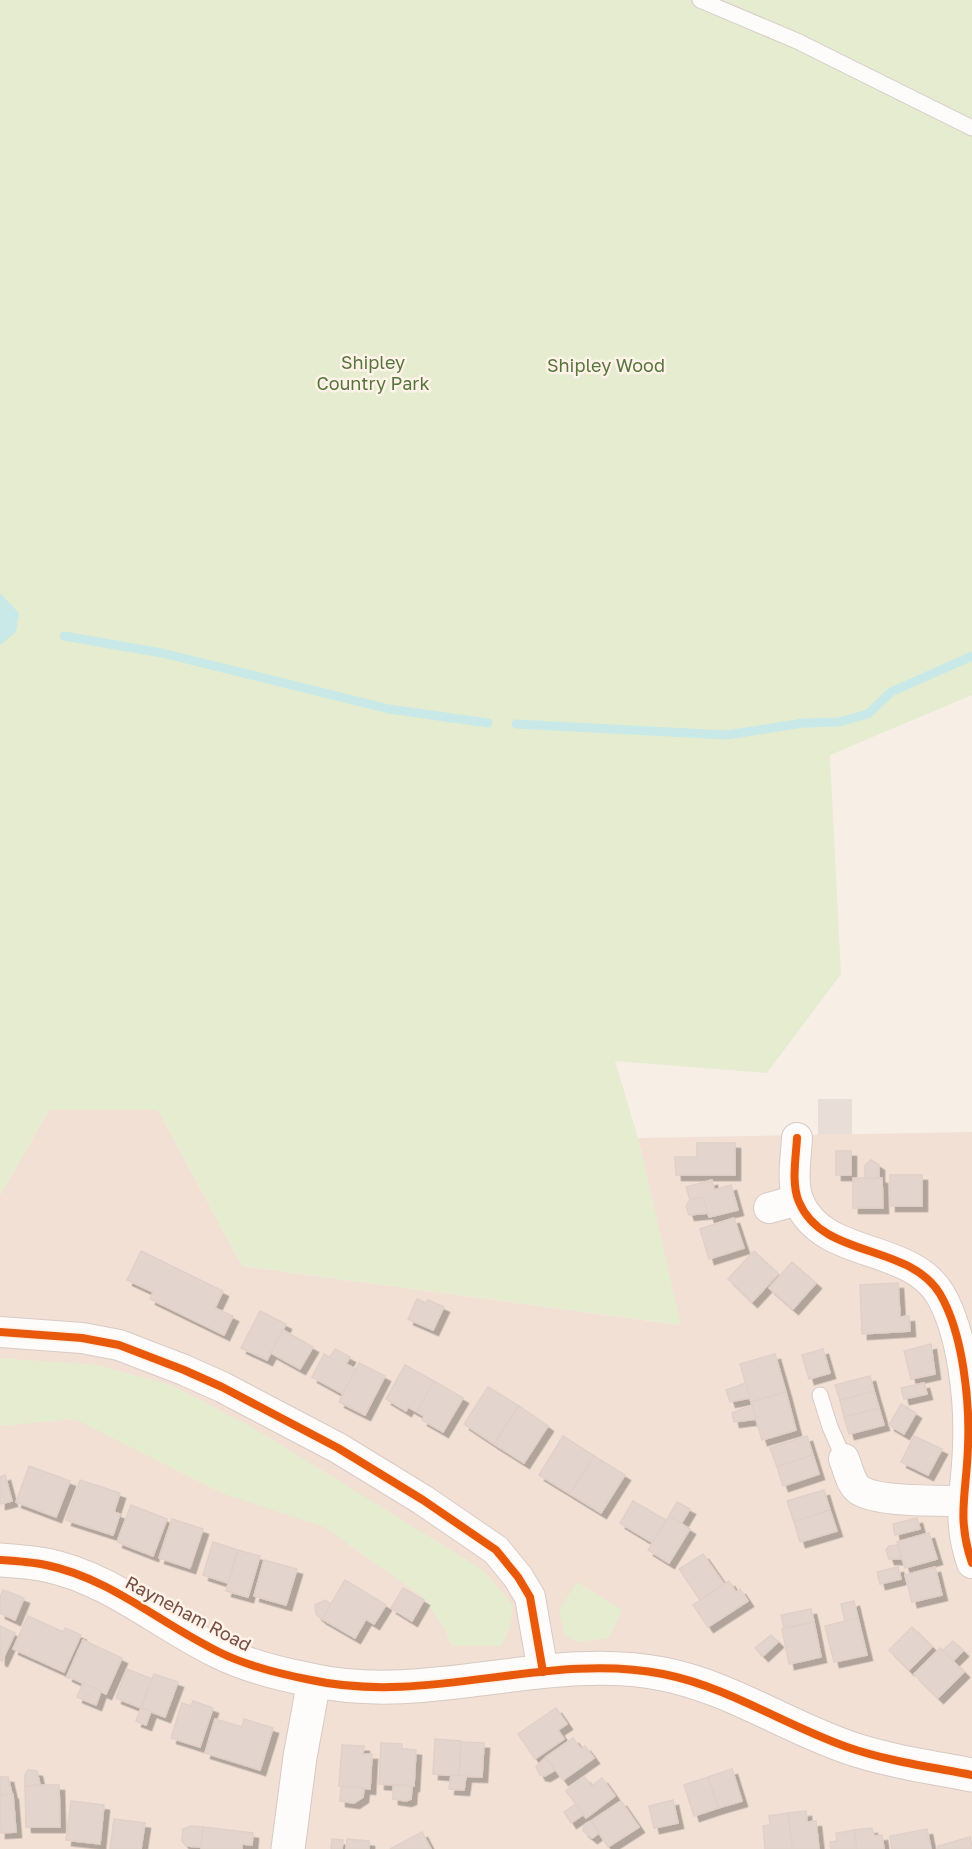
<svg xmlns="http://www.w3.org/2000/svg" width="972" height="1849" font-family="'Golos Text',sans-serif">
<style>
.residential{fill:#f2e0d4}
.industrial{fill:#e9ded7}
.green{fill:#e6ecd0}
.water{fill:#c8e9e7}
.lines{fill:none;stroke-linecap:round;stroke-linejoin:round}
.stream{stroke:#c8e9e7;stroke-width:9}
.building{fill:#e3d5ce;stroke:#e0d0c8;stroke-width:1.5;filter:url(#shadow)}
.lane-casing{stroke:#d8cac5;stroke-width:17}
.street-casing{stroke:#d8cac5;stroke-width:32}
.secondary-casing{stroke:#d7c9c3;stroke-width:35}
.lane{stroke:#fefcfb;stroke-width:15}
.street{stroke:#fefcfb;stroke-width:30}
.secondary{stroke:#fefcfb;stroke-width:33}
.cycleway-casing{stroke:#fff2e8;stroke-width:11}
.cycleway{stroke:#e8590c;stroke-width:8}
.labels{text-anchor:middle;stroke-width:5;stroke-linejoin:round;paint-order:stroke}
.park-label{font-size:18px;fill:#56763c;stroke:#fff2e8}
.street-label{font-size:18px;fill:#754f46;stroke:#fff2e8}
</style>
<defs>
<filter id="shadow"><feDropShadow dx="5.5" dy="5.5" stdDeviation="0" flood-color="#0004"/></filter>
</defs>
<rect width="100%" height="100%" fill="#f7eee6"/>
<polygon class="residential" points="49,1110 158,1110 242,1266 680,1325 638,1138 972,1132 972,1849 0,1849 0,1195"/>
<polygon class="industrial" points="818,1099 852,1099 852,1134 818,1135"/>
<g class="green">
<polygon points="0,0 972,0 972,695 830,755 841,974 767,1073 615,1061 638,1138 681,1325 242,1266 158,1110 49,1110 0,1195"/>
<path d="M0 1358 97 1365 171 1385 252 1427 483 1570 513 1605C512 1620 509 1634 501 1646H452L443 1626 423 1597 324 1527 221 1493 75 1419 0 1426Z"/>
<polygon points="577,1582 622,1610 609,1638 578,1642 565,1636 559,1610"/>
</g>
<polygon class="water" points="0,593 19,613 16,632 0,645"/>
<g class="lines">
<g class="stream">
<polyline points="64,636 162,653 389,709 488,723"/>
<polyline points="516,724 727,735 803,723 839,722 868,714 891,692 972,656"/>
</g>
</g>
<g class="building">
<polygon points="697,1143 735,1143 735,1175 676,1175 675,1157 697,1157"/>
<rect x="836" y="1151" width="15" height="24"/>
<polygon points="871,1160 879,1165 879,1178 865,1178 865,1165"/>
<rect x="890" y="1175" width="32" height="31"/>
<polygon points="853,1178 882,1178 883,1208 853,1208"/>
<polygon points="712,1180 714,1190 731,1185 738,1210 709,1217 703,1197 690,1200 686,1187"/>
<polygon points="703,1197 708,1213 689,1215 686,1206 690,1200"/>
<polygon points="734,1218 744,1248 709,1259 700,1229"/>
<polygon points="141,1251 223,1291 215,1308 233,1316 224,1335 150,1299 153,1292 127,1280"/>
<polygon points="754,1251 778,1274 752,1302 728,1279"/>
<polygon points="792,1262 816,1283 793,1309 769,1288"/>
<polygon points="898,1283 900,1317 909,1316 910,1331 862,1334 860,1285"/>
<polygon points="417,1299 426,1303 428,1300 444,1307 433,1330 408,1319"/>
<polygon points="260,1311 286,1324 267,1360 241,1348"/>
<polygon points="283,1330 313,1347 300,1369 271,1353"/>
<polygon points="931,1344 935,1374 911,1379 904,1351"/>
<polygon points="335,1349 350,1357 346,1364 356,1369 343,1394 312,1377 324,1354 330,1357"/>
<polygon points="823,1349 830,1373 809,1379 802,1355"/>
<polygon points="775,1354 786,1392 751,1402 740,1364"/>
<polygon points="359,1363 385,1376 365,1415 339,1402"/>
<polygon points="405,1365 434,1381 417,1412 408,1407 406,1411 386,1399"/>
<polygon points="870,1376 874,1391 840,1400 835,1385"/>
<polygon points="434,1381 463,1398 443,1432 422,1420 424,1416 417,1412"/>
<polygon points="746,1383 750,1398 730,1402 726,1390"/>
<polygon points="924,1383 927,1394 904,1399 901,1388"/>
<polygon points="488,1387 519,1406 494,1444 464,1424"/>
<polygon points="874,1391 879,1408 844,1417 840,1400"/>
<polygon points="786,1392 796,1430 762,1440 751,1402"/>
<polygon points="901,1404 916,1413 904,1434 889,1425"/>
<polygon points="752,1405 756,1419 734,1422 732,1413"/>
<polygon points="519,1406 548,1426 524,1463 494,1444"/>
<polygon points="879,1408 884,1425 849,1434 844,1417"/>
<polygon points="563,1436 594,1456 570,1494 539,1475"/>
<polygon points="807,1436 813,1455 777,1467 770,1448"/>
<polygon points="914,1436 942,1449 928,1475 901,1462"/>
<polygon points="813,1455 819,1474 783,1486 777,1467"/>
<polygon points="594,1456 625,1475 601,1513 570,1494"/>
<polygon points="29,1466 70,1481 56,1517 16,1502"/>
<polygon points="5,1475 12,1501 0,1504 0,1477"/>
<polygon points="80,1480 120,1493 114,1512 120,1514 113,1535 66,1520"/>
<polygon points="824,1490 830,1510 794,1522 787,1501"/>
<polygon points="633,1501 666,1520 653,1543 620,1523"/>
<polygon points="677,1502 690,1509 681,1524 669,1516"/>
<polygon points="131,1505 167,1519 153,1556 117,1542"/>
<polygon points="830,1510 837,1531 800,1542 794,1522"/>
<polygon points="669,1516 690,1529 669,1563 648,1550"/>
<polygon points="917,1518 920,1529 895,1535 893,1524"/>
<polygon points="172,1519 203,1529 190,1568 159,1558"/>
<polygon points="929,1533 937,1559 905,1568 897,1542"/>
<polygon points="213,1542 238,1550 228,1583 203,1575"/>
<polygon points="898,1545 902,1559 889,1559 886,1550 889,1546"/>
<polygon points="238,1550 260,1556 248,1597 226,1591"/>
<polygon points="703,1554 724,1584 700,1600 679,1569"/>
<polygon points="264,1560 297,1569 286,1605 254,1596"/>
<polygon points="898,1567 901,1579 880,1584 877,1572"/>
<polygon points="935,1567 942,1595 912,1602 905,1575"/>
<polygon points="345,1580 386,1605 374,1624 366,1619 355,1638 322,1619"/>
<polygon points="729,1581 736,1592 740,1589 748,1601 708,1627 693,1605"/>
<polygon points="403,1588 424,1600 412,1621 391,1608"/>
<polygon points="3,1590 24,1598 15,1620 0,1613 0,1598"/>
<polygon points="325,1600 331,1604 322,1619 316,1614 315,1605"/>
<polygon points="854,1601 858,1618 845,1621 841,1604"/>
<polygon points="811,1609 814,1622 784,1628 781,1615"/>
<polygon points="28,1616 63,1632 65,1628 81,1635 64,1672 13,1649"/>
<polygon points="858,1618 867,1655 834,1662 825,1626"/>
<polygon points="814,1622 821,1657 789,1664 782,1629"/>
<polygon points="0,1626 15,1633 2,1661 0,1660"/>
<polygon points="912,1627 932,1647 909,1670 889,1650"/>
<polygon points="771,1635 778,1642 763,1656 755,1648"/>
<polygon points="83,1640 122,1658 106,1694 67,1676"/>
<polygon points="953,1641 963,1651 953,1661 943,1650"/>
<polygon points="940,1648 964,1672 938,1698 914,1674"/>
<polygon points="127,1669 152,1679 141,1708 116,1698"/>
<polygon points="154,1674 178,1682 165,1717 141,1708"/>
<polygon points="83,1683 101,1691 96,1705 77,1697"/>
<polygon points="193,1701 213,1708 200,1747 171,1738 182,1703 191,1706"/>
<polygon points="141,1708 151,1711 146,1725 136,1721"/>
<polygon points="556,1708 567,1724 558,1730 564,1739 535,1759 518,1734"/>
<polygon points="215,1719 242,1727 244,1719 273,1728 260,1770 205,1753"/>
<polygon points="573,1738 581,1749 585,1746 594,1758 563,1780 546,1757"/>
<polygon points="435,1739 461,1741 459,1776 433,1774"/>
<polygon points="461,1742 484,1743 482,1777 459,1776"/>
<polygon points="381,1743 402,1744 402,1749 416,1750 414,1786 379,1784"/>
<polygon points="342,1745 364,1746 363,1754 372,1754 370,1789 339,1786"/>
<polygon points="546,1757 555,1770 545,1776 540,1775 536,1767"/>
<polygon points="732,1769 742,1801 718,1808 708,1777"/>
<polygon points="28,1770 37,1771 40,1785 25,1786 25,1775"/>
<polygon points="451,1775 466,1776 464,1790 449,1789"/>
<polygon points="0,1777 8,1777 12,1794 0,1795"/>
<polygon points="584,1777 592,1786 602,1778 615,1796 586,1818 566,1791"/>
<polygon points="708,1777 718,1808 694,1816 684,1785"/>
<polygon points="40,1785 59,1785 60,1827 26,1827 25,1786"/>
<polygon points="393,1785 412,1786 411,1799 406,1801 393,1799"/>
<polygon points="341,1786 364,1788 363,1797 354,1803 340,1801"/>
<polygon points="13,1794 16,1832 0,1833 0,1795"/>
<polygon points="673,1800 678,1823 654,1828 649,1806"/>
<polygon points="71,1801 104,1805 100,1844 66,1840"/>
<polygon points="621,1801 639,1827 608,1847 591,1821"/>
<polygon points="576,1804 584,1814 571,1823 564,1812"/>
<polygon points="806,1811 807,1822 816,1821 819,1849 792,1849 788,1813"/>
<polygon points="788,1813 792,1849 765,1849 763,1826 770,1825 769,1816"/>
<polygon points="114,1819 145,1823 141,1849 110,1849"/>
<polygon points="591,1821 599,1833 592,1838 583,1831 584,1826"/>
<polygon points="191,1826 203,1827 201,1847 186,1846 182,1841 183,1829"/>
<polygon points="203,1827 253,1833 252,1845 242,1844 242,1849 201,1849"/>
<polygon points="872,1828 874,1836 882,1835 884,1849 857,1849 854,1830"/>
<polygon points="927,1829 931,1849 892,1849 890,1836"/>
<polygon points="854,1830 857,1849 831,1849 830,1842 837,1841 836,1833"/>
<polygon points="422,1832 431,1849 390,1849"/>
<polygon points="970,1837 972,1849 938,1849 938,1846"/>
<polygon points="332,1839 343,1840 342,1849 331,1849"/>
<polygon points="347,1839 369,1841 369,1849 346,1849"/>
</g>
<g class="lines">
<g class="lane-casing">
<g id="lane">
<polyline points="700,0 797,41 972,128"/>
<polyline points="820,1395 830,1427 844,1459"/>
</g>
</g>
<g class="street-casing">
<g id="street">
<path d="M797 1138C796 1157 791 1184 799 1202 823 1259 909 1243 940 1294 963 1333 970 1402 968 1446 967 1491 956 1517 972 1563"/>
<polyline points="769,1208 798,1200"/>
<polyline points="0,1332 82,1338 119,1345 184,1370 222,1387 338,1448 423,1500 496,1550 518,1577 530,1597 543,1672"/>
<path d="M844 1459C848 1468 850 1482 858 1489 874 1502 940 1501 961 1501"/>
</g>
</g>
<g class="secondary-casing">
<g id="secondary">
<path d="M0 1560C15 1561 31 1562 46 1565 110 1578 161 1624 219 1652 247 1666 280 1674 311 1680 429 1706 548 1651 663 1674 729 1687 784 1725 847 1747 887 1761 931 1767 972 1775"/>
<polyline points="288,1849 300,1757 314,1681"/>
</g>
</g>
<use href="#lane" class="lane"/>
<use href="#street" class="street"/>
<use href="#secondary" class="secondary"/>
<g class="cycleway-casing">
<g id="cycleway">
<path d="M797 1138C796 1157 791 1184 799 1202 823 1259 909 1243 940 1294 963 1333 970 1402 968 1446 967 1491 956 1517 972 1563"/>
<polyline points="0,1332 82,1338 119,1345 184,1370 222,1387 338,1448 423,1500 496,1550 518,1577 530,1597 543,1672"/>
<path d="M0 1560C15 1561 31 1562 46 1565 110 1578 161 1624 219 1652 247 1666 280 1674 311 1680 429 1706 548 1651 663 1674 729 1687 784 1725 847 1747 887 1761 931 1767 972 1775"/>
</g>
</g>
<use href="#cycleway" class="cycleway"/>
</g>
<g class="labels">
<g class="park-label">
<text x="373" y="369">Shipley<tspan x="373" dy="21">Country Park</tspan></text>
<text x="606" y="372">Shipley Wood</text>
</g>
<g class="street-label">
<text transform="translate(188 1614) rotate(28)" y="6">Rayneham Road</text>
</g>
</g>
</svg>
